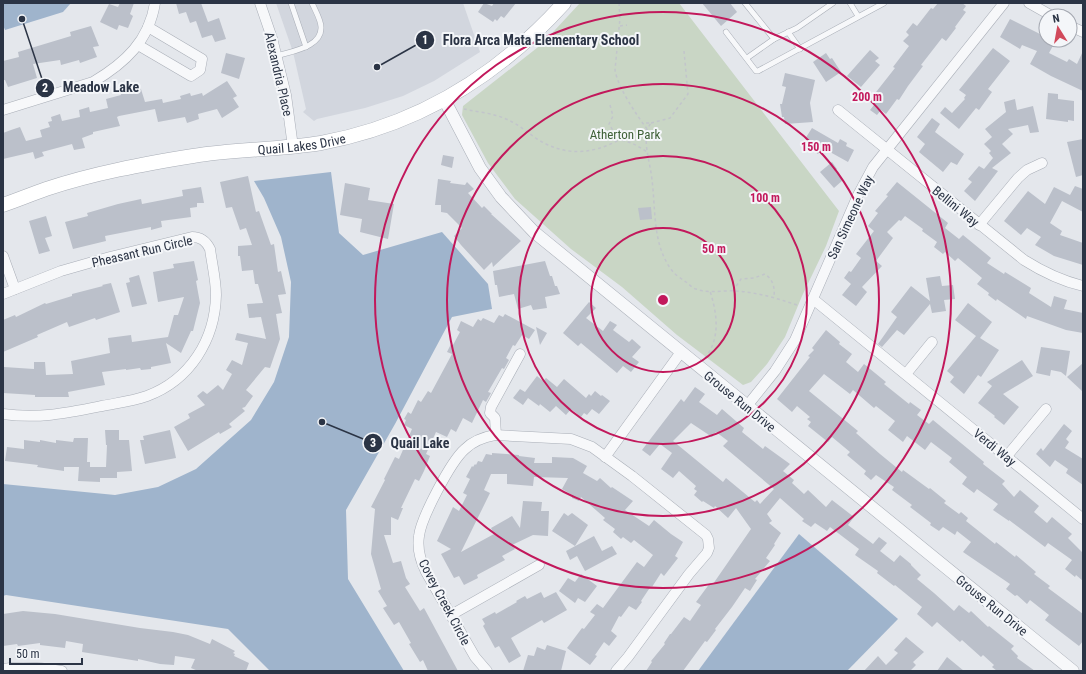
<svg xmlns="http://www.w3.org/2000/svg" width="1086" height="674" font-family="'Roboto Condensed',sans-serif">
<style>
.built{fill:#d2d6de}
.green{fill:#c9d6c5}
.water{fill:#9fb4cc}
.building{fill:#bbc0ca;fill-rule:evenodd}
.lines{fill:none;stroke-linecap:round;stroke-linejoin:round}
.service-casing{stroke:#a9aeb7;stroke-width:6}
.minor-casing{stroke:#a9aeb7;stroke-width:11}
.tertiary-casing{stroke:#a9aeb7;stroke-width:13}
.secondary-casing{stroke:#a9aeb7;stroke-width:15}
.path{stroke:#c2c5cb;stroke-width:1.5;stroke-dasharray:3 3;stroke-linecap:butt}
.service{stroke:#f7f8fa;stroke-width:5}
.minor{stroke:#f7f8fa;stroke-width:10}
.tertiary{stroke:#f7f8fa;stroke-width:12}
.secondary{stroke:#fff;stroke-width:14}
.ring{fill:none;stroke:#c2185b;stroke-width:2}
.labels{text-anchor:middle;stroke-width:4;stroke-linejoin:round;paint-order:stroke}
.street-label{font-size:13px;fill:#2b3445;stroke:#f4f6f9}
.park-label{font-size:13px;fill:#3f6138;stroke:#f4f6f9}
.centre{fill:#c2185b;stroke:#f4f6f9;stroke-width:2}
.ring-label{font-size:12px;text-anchor:middle;font-weight:bold;fill:#c2185b;stroke:#f4f6f9;stroke-width:4;stroke-linejoin:round;paint-order:stroke}
.leader{fill:none;stroke:#2b3445;stroke-width:1.5}
.callout-dot{fill:#2b3445;stroke:#f4f6f9;stroke-width:1.5}
.mark-label{font-size:12px;text-anchor:middle;font-weight:bold;fill:#fff}
.callout-label{font-size:14px;text-anchor:middle;font-weight:bold;fill:#2b3445;stroke:#f4f6f9;stroke-width:4;stroke-linejoin:round;paint-order:stroke}
</style>
<rect width="100%" height="100%" fill="#e4e7ec"/>
<polygon class="built" points="276,3 463,3 480,52 434,81 403,96 365,108 317,119 314,121 303,112 306,109 293,52"/>
<polygon class="green" points="580,3 679,3 839,211 826,246 802,296 785,337 767,364 751,382 743,385 677,335 622,287 571,249 515,199 488,163 462,115 463,106 542,44"/>
<g class="water">
<polygon points="3,3 71,3 63,12 5,30 3,25"/>
<polygon points="331,172 339,233 363,255 442,232 488,284 492,309 452,317 395,424 346,510 348,579 404,671 270,671 228,629 6,595 3,596 3,484 115,495 158,487 196,469 251,420 274,382 289,337 291,282 281,237 264,198 254,181"/>
<polygon points="799,534 898,619 847,671 698,671"/>
</g>
<g class="building">
<polygon points="120,3 134,3 130,14 133,16 128,28 119,25 117,30 100,22 109,4 118,7"/>
<polygon points="176,3 201,3 208,22 219,18 226,39 215,42 212,35 202,38 196,21 190,23 186,12 179,14"/>
<polygon points="484,3 492,6 494,3 516,3 504,18 501,16 497,21 495,19 493,22 478,12"/>
<polygon points="702,3 730,3 737,12 721,26"/>
<polygon points="938,3 962,3 966,6 963,10 966,12 955,27 956,28 946,41 942,38 921,65 923,66 908,86 899,100 897,99 886,114 881,110 877,115 870,110 874,105 869,101 895,68 893,67 909,46 903,41 909,35 906,32 913,23 917,26 931,8 933,9"/>
<polygon points="1010,19 1038,33 1046,38 1046,40 1050,40 1055,42 1049,53 1067,62 1069,59 1077,64 1083,51 1083,91 1051,76 1030,64 1037,51 1022,45 1020,49 1000,37"/>
<polygon points="91,26 99,46 93,47 97,57 80,63 79,60 61,65 60,60 33,64 37,78 8,87 5,80 3,80 3,61 19,57 18,52 71,36 70,32"/>
<polygon points="993,48 1010,61 988,89 992,92 979,110 976,108 959,129 940,113 945,107 952,113 965,99 964,98 966,95 959,90"/>
<polygon points="870,50 879,58 875,61 880,65 861,87 847,76"/>
<polygon points="226,53 245,58 239,79 221,73"/>
<polygon points="826,53 830,59 832,58 841,72 826,82 813,62"/>
<polygon points="785,73 815,80 810,103 813,122 785,124 784,117 782,117 780,104 782,104 786,87 782,86"/>
<polygon points="227,81 237,96 233,98 239,107 222,118 217,109 198,114 199,119 187,123 185,117 158,122 155,109 119,116 117,117 120,126 93,132 93,134 82,138 85,148 74,150 72,144 42,152 44,156 35,159 33,152 3,159 3,133 11,130 20,127 26,141 42,137 40,130 50,127 48,122 52,121 51,117 60,114 62,121 80,117 79,110 89,107 90,112 108,108 106,99 121,95 120,92 132,89 132,88 140,86 145,102 162,99 163,103 181,99 180,96 190,93 191,96 202,93 203,96"/>
<polygon points="1048,93 1058,94 1058,99 1074,101 1074,121 1068,120 1068,122 1046,119"/>
<polygon points="1015,99 1017,110 1033,106 1039,132 1030,133 1028,125 1008,129 1013,134 1002,144 1011,153 992,168 998,171 975,201 964,191 972,182 968,179 979,166 984,169 993,158 989,153 991,151 984,144 992,137 985,129 1006,112 1004,102"/>
<polygon points="932,118 940,124 935,132 964,154 957,165 951,162 943,172 919,152 925,144 917,137"/>
<polygon points="812,128 838,143 840,139 847,143 846,146 854,150 848,162 821,147 822,148 818,154 805,145 808,140 805,139"/>
<polygon points="1083,139 1083,175 1076,177 1067,142"/>
<polygon points="443,155 454,157 452,168 441,165"/>
<polygon points="832,162 837,169 835,171 843,180 834,188 820,172"/>
<polygon points="248,176 256,212 259,211 271,245 274,244 278,272 281,271 286,294 278,295 282,313 276,314 280,339 270,368 265,367 246,390 253,396 245,407 242,408 245,411 229,424 232,427 220,434 219,432 188,451 174,427 190,418 188,414 205,405 197,396 203,391 207,394 218,385 223,390 232,374 226,370 232,360 242,365 248,343 235,340 237,333 266,339 261,317 249,318 247,304 263,303 258,284 255,284 253,270 242,271 240,256 238,256 238,246 252,245 246,228 240,230 232,207 226,208 220,182"/>
<polygon points="438,179 451,181 450,183 465,185 467,182 474,189 468,193 482,208 484,206 492,214 491,214 521,241 493,267 492,262 484,270 461,245 454,236 462,228 447,213 441,212 441,205 435,205"/>
<polygon points="897,182 948,223 945,228 959,239 963,235 991,258 987,263 1004,274 1005,272 1031,288 1029,293 1051,307 1054,296 1067,300 1064,309 1083,313 1083,333 1066,330 1027,316 1026,319 997,299 996,301 988,295 989,293 977,284 982,278 958,258 955,261 945,252 943,254 934,247 937,242 922,231 923,229 905,216 901,221 899,220 887,232 893,238 876,261 882,266 862,287 867,292 856,306 842,295 851,284 844,278 849,271 851,272 861,258 856,254 874,231 868,226 878,213 875,211 888,196 886,195"/>
<polygon points="345,183 370,188 368,200 394,204 388,239 360,232 362,219 340,215"/>
<polygon points="1075,186 1083,189 1083,212 1062,201 1050,223 1062,231 1060,235 1083,243 1083,265 1054,256 1035,245 1041,237 1027,228 1021,235 1004,221 1028,191 1045,204 1054,187 1070,195"/>
<polygon points="201,187 204,203 197,203 197,207 190,208 191,217 161,221 162,227 151,230 151,227 105,236 106,241 73,249 65,222 88,216 87,213 118,204 141,199 142,204 183,196 182,190"/>
<polygon points="651,207 652,219 640,220 638,208"/>
<polygon points="46,216 52,236 45,238 50,251 39,254 29,221"/>
<polygon points="194,261 198,280 196,281 200,303 193,331 191,331 181,353 166,343 171,363 151,367 151,369 141,370 140,368 126,370 126,369 102,372 105,385 68,392 69,397 35,397 35,395 3,393 4,367 34,369 34,362 45,362 46,375 73,374 71,361 110,353 108,338 131,335 132,342 168,337 174,315 178,315 184,297 158,302 153,272 174,268 173,264"/>
<polygon points="545,261 550,276 552,276 555,286 557,286 560,294 545,297 547,308 533,310 531,305 518,309 514,294 499,297 497,285 495,285 493,271"/>
<polygon points="139,275 147,304 132,307 126,283 130,282 129,278"/>
<polygon points="940,276 942,286 953,285 955,299 944,300 946,311 932,313 930,304 904,335 897,330 882,347 878,344 897,317 891,312 911,286 930,301 926,278"/>
<polygon points="111,283 120,312 96,320 95,318 69,327 67,322 37,335 38,337 3,352 3,320 15,315 16,317 45,303 46,304 72,296 72,294 103,286 102,285"/>
<polygon points="589,302 596,308 586,318 603,331 610,321 617,325 613,330 629,342 632,339 641,347 632,357 639,362 631,372 623,366 617,373 581,343 578,346 563,333"/>
<polygon points="968,303 992,322 980,338 999,350 981,377 978,375 964,394 950,382 954,377 947,371 976,336 955,320"/>
<polygon points="505,314 535,330 529,339 522,335 515,346 513,345 506,358 509,360 504,369 502,368 488,392 491,393 486,402 483,400 472,423 463,418 456,432 451,429 447,437 436,432 426,454 430,456 424,471 419,481 415,479 401,508 403,508 398,520 391,517 391,535 384,535 393,563 401,561 406,578 410,584 405,587 420,611 424,608 458,671 428,671 423,660 420,662 409,644 411,643 399,622 394,625 383,608 387,606 378,591 381,589 371,554 375,509 371,507 385,480 384,479 395,457 399,459 412,429 404,425 406,420 404,419 408,412 411,414 418,400 421,402 428,391 431,393 452,354 447,352 451,344 453,345 460,332 457,330 461,321 473,327 478,319 481,321 483,318 494,323 499,315 503,317"/>
<polygon points="536,327 547,333 540,345"/>
<polygon points="826,330 840,342 839,344 852,354 846,362 858,372 864,364 886,382 884,384 909,404 910,402 921,410 917,415 929,424 933,420 984,462 983,464 1005,481 1002,484 1014,497 1020,490 1039,506 1034,512 1047,523 1052,517 1072,534 1068,538 1083,553 1083,581 1076,575 1075,577 1065,569 1072,560 1048,543 1045,547 1009,520 1009,521 993,510 998,504 977,489 974,493 962,484 967,477 949,462 952,458 931,442 925,450 907,436 903,442 888,430 895,421 876,406 874,408 853,390 850,394 824,374 809,391 858,431 856,433 880,454 902,472 903,470 929,489 930,488 946,501 944,503 959,514 961,512 968,518 966,521 995,544 996,542 1015,557 1016,555 1036,572 1034,574 1050,586 1048,588 1083,614 1083,641 1079,646 1045,620 1049,615 1030,600 1027,604 1017,595 1015,596 1006,589 1010,584 963,552 971,542 957,531 955,535 943,527 939,531 930,525 931,523 910,507 912,505 892,490 894,487 876,475 871,480 864,474 866,471 847,455 850,452 832,437 828,442 808,426 811,422 807,419 810,417 797,406 792,412 777,399 810,357 808,356 814,350 812,348"/>
<polygon points="1041,347 1070,351 1066,376 1061,372 1051,370 1050,376 1036,373"/>
<polygon points="1022,360 1033,376 1003,394 1019,407 1004,425 994,417 995,416 978,403 992,386 987,382"/>
<polygon points="1083,363 1083,392 1067,377"/>
<polygon points="537,376 543,381 546,378 557,387 564,379 586,398 589,394 591,396 595,391 601,396 602,395 610,401 599,414 592,409 587,415 584,413 581,417 571,409 566,415 556,406 550,412 540,404 539,406 528,398 523,405 513,398 520,389 525,392"/>
<path d="M695 387 705 394 699 402 717 415 722 409 744 428 742 432 763 449 765 446 790 464 783 471 794 480 792 483 804 494 808 490 826 507 832 500 854 517 848 525 873 544 879 537 887 543 880 551 894 562 900 555 911 564V565L921 575 917 579 934 593 954 611 959 605 969 613 971 611 988 627 989 626 1014 646 1011 649 1018 656 1017 658 1035 671H997L992 667 994 665 983 655 981 657 962 640 960 642 937 622 932 627 917 614 922 607 895 585 894 586 877 573 878 571 855 555 859 549 830 527 827 531 815 523 811 527 802 521 804 519 780 498 767 514 772 521 769 523 781 533 774 544 775 545 766 558 770 561 755 579 757 580 750 591 745 588 732 607 715 629 716 630 707 642 705 641 683 671H646L652 662 651 661 665 644 664 643 670 634H671L684 617 690 621 701 605 696 602 710 583 713 584 751 529 736 508 728 518 715 506 714 508 703 501 702 502 694 495 697 491 694 489 696 486 679 471 673 478 661 469 672 453 660 444 650 456 642 450 681 399 684 402ZM691 423 712 437 716 432 728 441 723 446 774 489 760 504 757 500 755 502 726 478 723 482 673 441Z"/>
<polygon points="1064,424 1072,431 1066,439 1069,442 1065,448 1083,459 1083,485 1066,473 1068,469 1055,460 1050,467 1036,454 1041,448 1043,451"/>
<polygon points="105,430 119,430 119,440 129,440 132,471 117,472 117,478 100,478 100,482 78,481 79,467 64,467 64,471 37,467 38,465 5,461 7,447 24,449 24,440 40,442 40,440 56,443 56,440 73,442 74,438 88,438 87,462 90,462 90,467 106,467 107,445 106,445"/>
<polygon points="170,430 176,458 145,464 140,440 144,440 143,436"/>
<polygon points="492,453 519,455 519,456 535,458 534,463 552,463 552,457 573,458 587,466 583,473 597,481 600,478 611,488 612,487 633,501 625,510 649,526 654,520 671,534 683,542 675,556 678,558 664,576 661,573 652,587 651,586 641,601 642,602 636,610 629,606 621,617 619,616 611,631 617,636 609,646 604,642 595,655 597,656 590,665 567,648 582,628 584,629 595,615 590,612 597,604 603,608 637,562 644,567 653,555 634,540 631,543 623,537 621,539 613,532 615,529 603,520 605,518 581,497 579,501 572,498 572,495 562,489 568,478 534,477 533,486 507,484 507,474 491,474 484,490 490,493 461,552 494,534 491,528 512,516 520,528 523,501 542,502 541,511 549,511 548,536 533,535 512,545 515,549 502,556 505,560 477,575 478,578 464,585 459,576 454,578 441,554 451,549 437,541 453,507 459,511 467,495 463,493 470,479 466,477 472,466 473,467 475,464 476,465 478,461 482,462 486,454 492,455"/>
<polygon points="564,513 568,516 572,513 588,525 575,546 552,531"/>
<polygon points="594,536 602,551 612,546 617,554 585,571 577,556 570,560 566,551"/>
<polygon points="581,574 597,586 585,602 578,598 575,603 559,591 568,578 575,582"/>
<polygon points="541,592 544,598 556,592 567,610 544,623 542,620 511,638 521,656 509,663 499,646 495,648 483,626 485,624 482,619 495,612 496,614 517,602 516,601 525,596 527,599"/>
<polygon points="23,611 55,614 140,628 173,632 188,635 210,644 212,639 235,651 233,653 235,654 234,656 249,663 246,671 198,671 191,668 195,659 175,656 174,665 160,664 138,659 138,661 82,652 83,644 66,641 65,648 40,645 40,643 18,646 17,644 3,646 3,614"/>
<polygon points="906,637 924,652 913,662 916,665 910,671 864,671 878,656 886,665 898,653 894,650"/>
<polygon points="547,645 566,651 561,671 523,671 528,655 534,656 537,647 545,650"/>
<polygon points="947,657 964,671 937,671"/>
</g>
<g class="lines">
<g class="service-casing">
<g id="service">
<polyline points="291,3 306,47"/>
<polyline points="745,3 774,39 747,58"/>
<polyline points="850,3 858,16"/>
<polyline points="726,32 756,71 758,71 884,3"/>
<polyline points="788,32 800,49"/>
<polyline points="774,39 797,28 833,3"/>
<path d="M277 56C292 51 322 47 321 27 321 20 315 10 312 3"/>
</g>
</g>
<g class="minor-casing">
<g id="minor">
<polyline points="260,3 272,38 286,95 293,147"/>
<polyline points="1029,3 1052,16"/>
<polyline points="1070,26 1083,32"/>
<polyline points="138,45 191,76 200,70 202,59 148,27"/>
<path d="M3 110 93 82C125 63 149 41 155 3"/>
<path d="M838 110 1024 260C1043 272 1062 281 1083 286"/>
<polyline points="979,225 1018,178 1027,170 1042,163"/>
<polyline points="3,256 15,289"/>
<path d="M3 294 61 271 110 257 192 237C201 237 206 241 210 249 212 264 216 280 216 295 215 340 190 380 147 396 133 401 117 403 102 406 67 413 39 419 3 414"/>
<polyline points="813,299 1083,519"/>
<polyline points="906,374 932,342"/>
<polyline points="747,406 775,371 795,340 858,195 873,167 1004,3"/>
<polyline points="496,435 495,418 490,413 491,407 520,354"/>
<polyline points="1007,456 1046,409"/>
<polyline points="605,457 681,352"/>
<polyline points="451,615 539,565"/>
<path d="M3 669C23 666 43 668 62 671"/>
<path d="M487 671 475 657 426 572C420 560 417 549 419 536 421 518 451 461 465 449 473 441 484 437 495 435L571 439 592 447 632 476 706 535 708 539 709 548 707 553 689 574 628 657 616 671"/>
</g>
</g>
<g class="tertiary-casing">
<polyline id="tertiary" points="444,99 480,168 501,197 534,232 1073,671"/>
</g>
<g class="secondary-casing">
<g id="secondary">
<path id="s1" d="M3 205C17 200 32 194 46 189 94 173 144 164 193 156 235 149 279 150 321 143 418 125 499 75 564 3"/>
</g>
</g>
<g class="path">
<path d="M619 3 620 18 615 70C618 88 636 114 647 129L651 123H642"/>
<polyline points="620,26 627,25"/>
<path d="M610 105 613 116 609 124 619 140C630 141 638 146 647 152"/>
<path d="M464 109C477 112 493 113 506 119 518 124 527 132 537 139 564 156 591 155 619 140"/>
<polyline points="651,123 670,118 688,94 684,51"/>
<path d="M647 129C644 148 650 161 652 180 656 211 652 247 674 273 677 276 682 279 686 282 689 284 692 288 696 289 708 294 722 290 735 291 756 292 776 298 797 305"/>
<path d="M733 291 741 279 754 278 765 274C773 280 775 287 774 297"/>
<path d="M705 358C721 338 717 313 710 291"/>
</g>
<use href="#service" class="service"/>
<use href="#minor" class="minor"/>
<use href="#tertiary" class="tertiary"/>
<use href="#secondary" class="secondary"/>
</g>
<g class="ring">
<circle cx="663" cy="300" r="72"/>
<circle cx="663" cy="300" r="144"/>
<circle cx="663" cy="300" r="216"/>
<circle cx="663" cy="300" r="288"/>
</g>
<g class="labels">
<g class="street-label">
<text transform="translate(279 74) rotate(77)" y="5">Alexandria Place</text>
<text dy="5" stroke="none"><textPath href="#s1" startOffset="306">Quail Lakes Drive</textPath></text>
<text transform="translate(956 206) rotate(39)" y="5">Bellini Way</text>
<text transform="translate(850 217) rotate(-65)" y="5">San Simeone Way</text>
<text transform="translate(142 251) rotate(-13)" y="5">Pheasant Run Circle</text>
<text transform="translate(740 401) rotate(39)" y="5">Grouse Run Drive</text>
<text transform="translate(995 447) rotate(39)" y="5">Verdi Way</text>
<text transform="translate(445 602) rotate(62)" y="5">Covey Creek Circle</text>
<text transform="translate(992 605) rotate(39)" y="5">Grouse Run Drive</text>
</g>
<g class="park-label">
<text x="625" y="139">Atherton Park</text>
</g>
</g>
<circle cx="663" cy="300" r="6" class="centre"/>
<g class="ring-label">
<text x="867" y="101">200 m</text>
<text x="816" y="151">150 m</text>
<text x="765" y="202">100 m</text>
<text x="714" y="253">50 m</text>
</g>
<path class="leader" d="M377 67L425 40M22 19L45 88M322 422L373 443"/>
<g class="callout-dot">
<circle cx="377" cy="67" r="4"/>
<circle cx="22" cy="19" r="4"/>
<circle cx="322" cy="422" r="4"/>
<circle cx="425" cy="40" r="10"/>
<circle cx="45" cy="88" r="10"/>
<circle cx="373" cy="443" r="10"/>
</g>
<g class="mark-label">
<text x="425" y="44">1</text>
<text x="45" y="92">2</text>
<text x="373" y="447">3</text>
</g>
<g class="callout-label">
<text x="541" y="45">Flora Arca Mata Elementary School</text>
<text x="101" y="92">Meadow Lake</text>
<text x="420" y="448">Quail Lake</text>
</g>
<rect width="1086" height="674" fill="none" stroke="#2b3445" stroke-width="8"/>
<g transform="translate(1058 28) rotate(349)"><circle r="19" fill="#f4f6f9" stroke="#a4a8b1"/>
<path d="M0-3L7 15L0 10L-7 15Z" fill="#d1495b"/>
<text y="-6" font-size="11" font-weight="bold" text-anchor="middle" fill="#2b3445">N</text>
</g>
<path d="M10 658v6h72v-6" fill="none" stroke="#2b3445" stroke-width="2"/>
<text x="16" y="658" font-size="12" fill="#2b3445" stroke="#f4f6f9" stroke-width="3" paint-order="stroke">50 m</text>
</svg>
